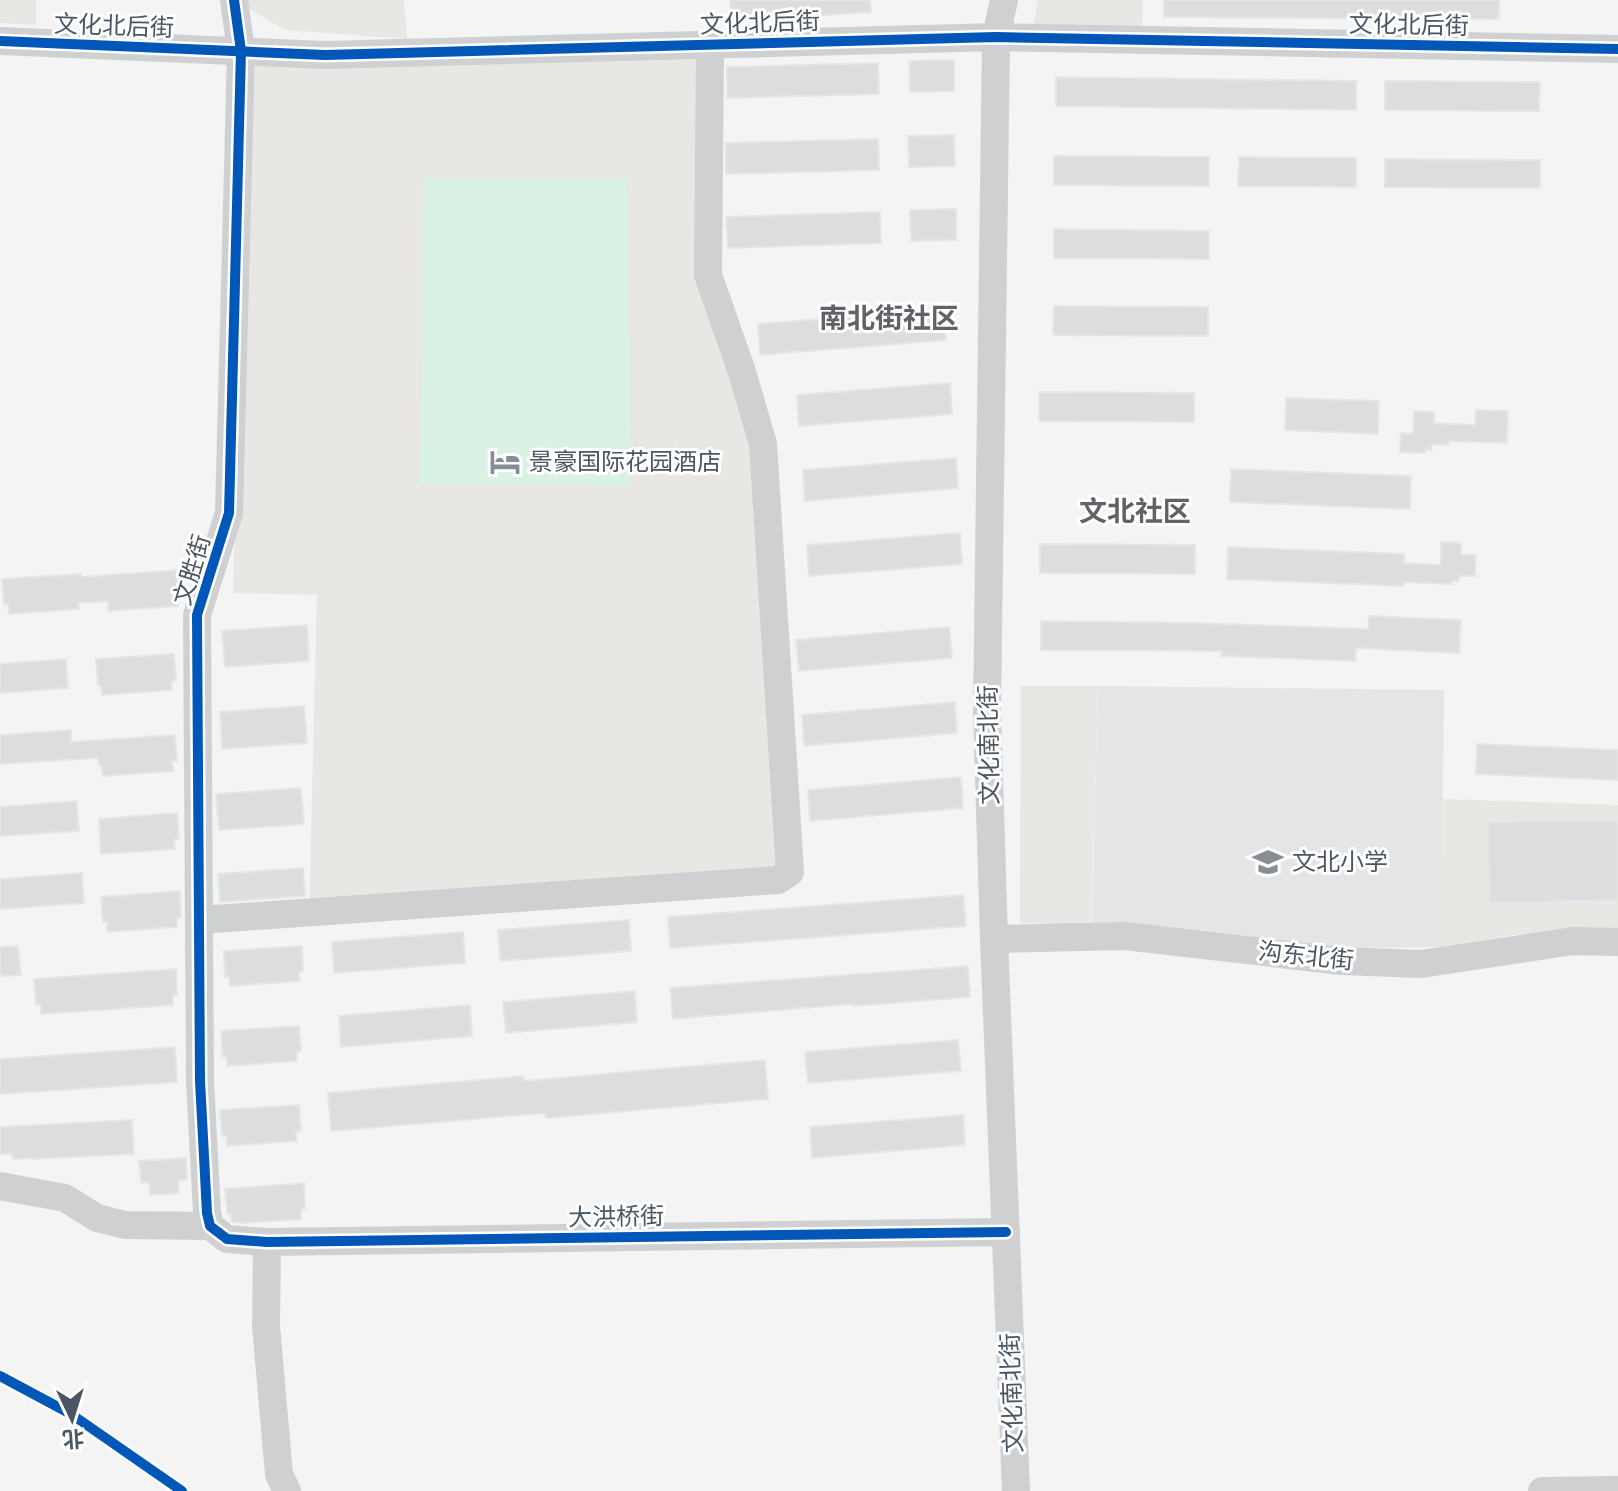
<svg xmlns="http://www.w3.org/2000/svg" width="1618" height="1491" font-family="'IBM Plex Sans','Noto Sans SC',sans-serif">
<style>
.commercial{fill:#e8e7e3}
.education{fill:#e6e5e6}
.green{fill:#d9f2e3}
.building{fill:#ddddde;stroke:#e5e6e7;stroke-width:2}
.lines{fill:none;stroke-linecap:round;stroke-linejoin:round}
.minor{stroke:#ced0d2;stroke-width:28}
.cycleway-casing{stroke:#fff;stroke-width:15}
.cycleway{stroke:#0057b8;stroke-width:10}
.labels{text-anchor:middle;stroke-width:6;stroke-linejoin:round;paint-order:stroke}
.street-label{font-size:24px;fill:#4a5661;stroke:#fff}
.poi-label{font-size:24px;fill:#4a5661;stroke:#fff;text-anchor:start}
.quarter-label{font-size:28px;font-weight:bold;fill:#5f6368;stroke:#fff}
</style>
<rect width="100%" height="100%" fill="#f4f4f4"/>
<g class="commercial">
<polygon points="0,0 36,0 36,25 0,23"/>
<polygon points="247,0 404,0 407,39 285,30 248,8"/>
<polygon points="1038,0 1143,0 1142,30 1032,30"/>
<polygon points="702,58 704,211 780,488 799,884 309,916 317,595 233,593 247,67"/>
<polygon points="1021,686 1098,686 1091,925 1020,923"/>
<polygon points="1443,799 1618,805 1618,934 1520,934 1441,947"/>
</g>
<polygon class="education" points="1098,686 1444,690 1441,947 1344,948 1092,925"/>
<polygon class="green" points="423,178 627,179 631,486 420,484"/>
<g class="building">
<polygon points="730,0 870,0 871,12 731,21"/>
<polygon points="1164,0 1499,0 1499,19 1164,17"/>
<polygon points="954,60 954,91 910,92 909,61"/>
<polygon points="878,63 879,94 727,98 727,67"/>
<polygon points="1056,77 1356,81 1356,110 1056,106"/>
<polygon points="1385,81 1540,82 1539,111 1385,110"/>
<polygon points="954,135 955,166 909,167 908,136"/>
<polygon points="878,139 879,170 726,174 726,143"/>
<polygon points="1054,156 1209,157 1209,186 1054,185"/>
<polygon points="1239,157 1356,158 1356,187 1238,186"/>
<polygon points="1385,159 1540,160 1540,188 1385,187"/>
<polygon points="956,209 956,240 911,241 910,210"/>
<polygon points="880,212 881,243 728,248 726,217"/>
<polygon points="1054,229 1209,231 1209,259 1054,258"/>
<polygon points="1054,306 1208,307 1208,336 1053,335"/>
<polygon points="943,309 946,340 760,355 758,324"/>
<polygon points="950,383 952,414 799,426 797,395"/>
<polygon points="1039,392 1194,393 1194,422 1039,421"/>
<polygon points="1286,398 1379,401 1378,434 1285,430"/>
<polygon points="1476,410 1508,411 1507,443 1448,441 1448,445 1432,444 1432,450 1425,450 1425,453 1400,452 1401,433 1413,434 1414,411 1434,412 1434,423 1475,425"/>
<polygon points="956,458 958,488 805,501 803,470"/>
<polygon points="1231,469 1411,476 1410,509 1230,502"/>
<polygon points="960,533 962,564 809,576 807,545"/>
<polygon points="1441,542 1461,543 1461,554 1476,555 1475,576 1459,576 1459,581 1452,581 1452,584 1403,582 1403,586 1227,579 1228,547 1404,554 1404,563 1441,565"/>
<polygon points="1040,544 1195,545 1195,574 1040,573"/>
<polygon points="180,570 182,596 178,596 178,606 108,611 108,601 78,603 79,609 9,614 8,604 4,605 2,579 81,574 81,577"/>
<polygon points="1369,616 1461,620 1459,653 1356,648 1355,661 1221,656 1221,651 1041,650 1041,621 1196,623 1368,629"/>
<polygon points="307,625 309,661 225,667 222,631"/>
<polygon points="949,627 952,658 799,671 796,640"/>
<polygon points="174,654 176,680 171,680 172,690 102,695 101,685 98,685 96,659"/>
<polygon points="66,659 68,688 0,693 0,664"/>
<polygon points="955,702 957,733 804,746 802,715"/>
<polygon points="304,706 307,743 222,749 220,712"/>
<polygon points="71,730 71,742 175,735 177,761 172,761 173,771 103,776 102,766 99,766 98,758 0,764 0,735"/>
<polygon points="1477,744 1618,750 1618,780 1476,774"/>
<polygon points="961,777 963,808 810,821 808,790"/>
<polygon points="301,788 304,824 219,830 216,794"/>
<polygon points="77,801 79,831 0,836 0,807"/>
<polygon points="177,813 179,839 174,839 175,849 101,854 99,819"/>
<polygon points="1618,820 1618,900 1489,903 1488,822"/>
<polygon points="303,868 305,896 220,902 218,874"/>
<polygon points="82,873 84,903 0,909 0,879"/>
<polygon points="180,891 181,917 177,917 177,927 107,932 107,922 103,922 101,897"/>
<polygon points="963,895 966,926 670,948 668,917"/>
<polygon points="629,920 631,951 500,961 498,930"/>
<polygon points="463,932 465,963 334,973 332,942"/>
<polygon points="18,946 21,975 0,976 0,947"/>
<polygon points="302,946 303,971 299,972 300,981 230,986 229,977 225,977 224,951"/>
<polygon points="968,966 970,997 853,1006 852,1004 673,1019 670,988"/>
<polygon points="176,969 177,995 173,995 173,1005 41,1014 41,1004 36,1005 34,979"/>
<polygon points="635,991 637,1022 506,1033 503,1002"/>
<polygon points="470,1005 472,1036 341,1047 339,1016"/>
<polygon points="299,1026 301,1051 297,1052 297,1061 227,1066 227,1057 223,1057 221,1031"/>
<polygon points="958,1040 961,1071 808,1083 805,1052"/>
<polygon points="175,1047 177,1082 0,1094 0,1059"/>
<polygon points="765,1060 768,1099 546,1118 545,1113 331,1131 328,1093 523,1076 523,1081"/>
<polygon points="299,1105 301,1131 296,1131 297,1141 227,1146 226,1136 222,1136 220,1110"/>
<polygon points="963,1115 965,1145 812,1158 810,1127"/>
<polygon points="132,1120 134,1154 34,1159 34,1158 13,1159 12,1154 0,1154 0,1127"/>
<polygon points="186,1158 187,1180 178,1180 179,1193 150,1195 149,1182 141,1183 139,1161"/>
<polygon points="304,1183 305,1209 301,1209 301,1219 242,1223 233,1222 231,1221 231,1214 227,1214 225,1189"/>
</g>
<g class="lines">
<g class="minor">
<polyline points="234,0 241,51 229,513 197,615 200,1081 207,1213 210,1226 227,1239 267,1242 1006,1232"/>
<polyline points="1004,0 996,37 987,712 994,939 1016,1491"/>
<polyline points="0,41 325,55 996,37 1618,49"/>
<polyline points="199,920 778,880 790,872 763,444 742,372 708,275 710,45"/>
<polyline points="994,939 1125,936 1341,961 1421,964 1573,941 1618,942"/>
<polyline points="0,1186 65,1198 97,1218 125,1225 210,1226"/>
<polyline points="267,1242 266,1326 279,1474 287,1491"/>
<polyline points="1542,1491 1618,1490"/>
</g>
<g class="cycleway-casing">
<g id="cycleway">
<polyline points="234,0 241,51 229,513 197,615 200,1081 207,1213 210,1226 227,1239 267,1242 1006,1232"/>
<polyline points="0,41 325,55 996,37 1618,49"/>
<polyline points="0,1376 71,1414 182,1491"/>
</g>
</g>
<use href="#cycleway" class="cycleway"/>
</g>
<defs>
<g id="hotel-bare" transform="scale(2.4)"><path d="M-6-4.5h1.5V1H6V5H4.5V3h-9V5H-6ZM-4 0a1.8 1.8 0 1 1 3.6 0ZM.5 0V-2.5h3Q6-2.5 6 0Z" fill="#868d94" stroke="#fff" stroke-width="2.5" paint-order="stroke"/></g>
<g id="school-bare" transform="scale(2.4)"><path d="M0-5L7-2L0 1L-7-2ZM-4 1L0 2.5L4 1V4Q0 6-4 4Z" fill="#868d94" stroke="#fff" stroke-width="2.5" paint-order="stroke"/></g>
</defs>
<g fill-rule="evenodd">
<use href="#hotel-bare" x="505" y="462"/>
<use href="#school-bare" x="1268" y="862"/>
</g>
<g class="labels">
<g class="street-label">
<text transform="translate(760 23) rotate(-2)" y="8">文化北后街</text>
<text transform="translate(1409 25) rotate(1)" y="8">文化北后街</text>
<text transform="translate(114 26) rotate(2)" y="8">文化北后街</text>
<text transform="translate(192 570) rotate(-73)" y="8">文胜街</text>
<text transform="translate(989 745) rotate(-91)" y="8">文化南北街</text>
<text transform="translate(1306 956) rotate(6)" y="8">沟东北街</text>
<text transform="translate(616 1217) rotate(-1)" y="8">大洪桥街</text>
<text transform="translate(1012 1393) rotate(-92)" y="8">文化南北街</text>
</g>
<g class="poi-label">
<text x="529" y="470">景豪国际花园酒店</text>
<text x="1292" y="870">文北小学</text>
</g>
<g class="quarter-label">
<text x="889" y="328">南北街社区</text>
<text x="1135" y="521">文北社区</text>
</g>
</g>
<g transform="translate(72 1419) rotate(176)" stroke="#ffffff" stroke-width="6" paint-order="stroke">
<path d="M0-6L14 30L0 20L-14 30Z" fill="#4a5661"/>
<text y="-12" font-size="22" font-weight="bold" text-anchor="middle" fill="#4a5661">北</text>
</g>
</svg>
